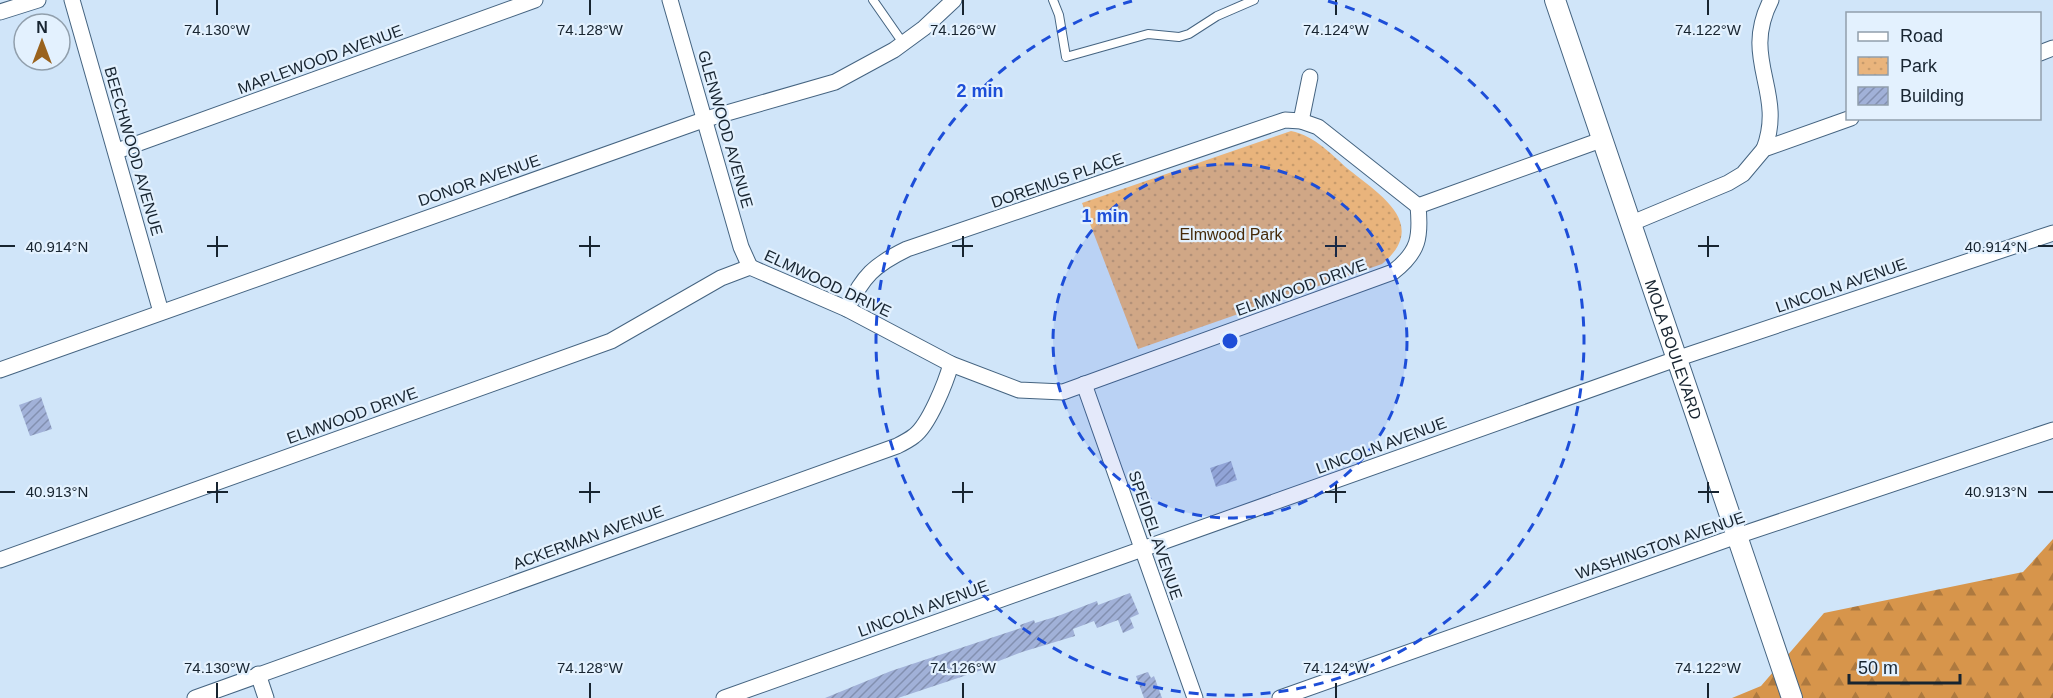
<svg xmlns="http://www.w3.org/2000/svg" width="2053" height="698" font-family="Helvetica,sans-serif">
<style>
.forest{fill:url(#forest-firs)}
.park{fill:url(#park-dots)}
.building{fill:url(#building-hatch)}
.lines{fill:none;stroke-linecap:round;stroke-linejoin:round}
.service-casing{stroke:#456481;stroke-width:10}
.minor-casing{stroke:#456481;stroke-width:17}
.tertiary-casing{stroke:#456481;stroke-width:22}
.service{stroke:#fff;stroke-width:8}
.minor{stroke:#fff;stroke-width:15}
.tertiary{stroke:#fff;stroke-width:20}
.ticks{fill:none;stroke:#172430;stroke-width:2}
.ring{fill:none;stroke:#1d4ed8;stroke-width:3;stroke-dasharray:10 8}
.labels{text-anchor:middle;stroke-width:4.5;stroke-linejoin:round;paint-order:stroke}
.street-label{font-size:16px;fill:#172430;stroke:#e3f1fe}
.park-label{font-size:16px;fill:#452a09;stroke:#e3f1fe}
.ticks-label{font-size:15px;text-anchor:middle;fill:#172430;stroke:#e3f1fe;stroke-width:4.5;stroke-linejoin:round;paint-order:stroke}
.centre{fill:#1d4ed8;stroke:#e3f1fe;stroke-width:3}
.ring-label{font-size:18px;text-anchor:middle;font-weight:bold;fill:#1d4ed8;stroke:#e3f1fe;stroke-width:4.5;stroke-linejoin:round;paint-order:stroke}
</style>
<defs>
<pattern id="forest-firs" width="22" height="20" patternUnits="userSpaceOnUse" patternTransform="scale(1.5)"><rect width="22" height="20" fill="#d7954b"/><path d="M5 1l3.5 6h-7zM16 11l3.5 6h-7z" fill="#ad793f"/></pattern>
<pattern id="park-dots" width="8" height="8" patternUnits="userSpaceOnUse" patternTransform="scale(1.5)"><rect width="8" height="8" fill="#e9b47c"/><path d="M2 2h.1M6 6h.1" fill="none" stroke="#c79b6c" stroke-width="1.8" stroke-linecap="round"/></pattern>
<pattern id="building-hatch" width="6" height="6" patternUnits="userSpaceOnUse" patternTransform="scale(1.5)"><rect width="6" height="6" fill="#a1b1d8"/><path d="M-1 1l2-2M0 6l6-6M5 7l2-2" fill="none" stroke="#8290b0"/></pattern>
</defs>
<rect width="100%" height="100%" fill="#d0e5f9"/>
<polygon class="forest" points="2053,539 2053,698 1732,698 1761,686 1824,613 2023,572"/>
<path class="park" d="M1291 131C1315 136 1331 154 1348 169 1379 194 1430 224 1382 264L1138 349 1082 203Z"/>
<g class="building">
<polygon points="41,397 52,429 30,436 19,405"/>
<polygon points="1231,461 1237,480 1216,487 1210,468"/>
<polygon points="1130,593 1139,614 1130,618 1134,628 1123,633 1118,620 1097,628 1094,621 1073,629 1075,636 1022,652 981,668 982,670 898,698 825,698 891,671 1021,628 1020,625 1034,620 1035,623 1058,616 1097,601 1098,605"/>
<polygon points="1148,672 1151,678 1154,676 1162,698 1144,698 1136,676"/>
</g>
<g class="lines">
<g class="service-casing">
<g id="service">
<polyline points="873,0 903,43"/>
<polyline points="1053,0 1059,15 1066,57 1148,34 1179,37 1189,34 1217,16 1254,0"/>
</g>
</g>
<g class="minor-casing">
<g id="minor">
<polyline points="72,0 161,312"/>
<polyline points="670,0 741,247 750,267"/>
<polyline points="0,12 38,0"/>
<polyline points="2040,53 2053,48"/>
<polyline points="1301,121 1310,77"/>
<path d="M1764 149C1786 91 1740 60 1771 0"/>
<polyline points="117,151 535,0"/>
<polyline points="1632,223 1728,183 1743,174 1764,149 1851,118"/>
<path d="M847 309C863 276 874 265 907 249L1285 120 1301 121 1318 127 1418 206"/>
<polyline points="0,370 706,119 835,82 894,50 924,28 954,0"/>
<polyline points="1084,384 1195,698"/>
<path d="M0 560 611 341 721 278 750 267 847 309 951 364 1019 390 1063 392 1393 272C1419 252 1421 237 1418 206L1601 140"/>
<polyline points="258,674 266,698"/>
<path d="M195 698 897 446C903 443 909 440 914 436 929 425 946 382 951 364"/>
<polyline points="724,698 1676,359 2053,233"/>
<polyline points="1280,698 1737,536 2053,430"/>
</g>
</g>
<g class="tertiary-casing">
<g id="tertiary">
<path id="s1" d="M1555 0 1792 698"/>
</g>
</g>
<use href="#service" class="service"/>
<use href="#minor" class="minor"/>
<use href="#tertiary" class="tertiary"/>
</g>
<path class="ticks" d="M217 0V15M590 0V15M963 0V15M1336 0V15M1708 0V15M217 236V257M590 236V257M963 236V257M1336 236V257M1708 236V257M0 246H15M207 246H228M579 246H600M952 246H973M1325 246H1346M1698 246H1719M2038 246H2053M217 482V503M590 482V503M963 482V503M1336 482V503M1708 482V503M0 492H15M207 492H228M579 492H600M952 492H973M1325 492H1346M1698 492H1719M2038 492H2053M217 683V698M590 683V698M963 683V698M1336 683V698M1708 683V698"/>
<circle cx="1230" cy="341" r="177" fill="#1d4ed8" fill-opacity=".12"/>
<g class="ring">
<circle cx="1230" cy="341" r="177"/>
<path d="M1328 1A354 354 0 1 1 1132 1"/>
</g>
<g class="labels">
<g class="street-label">
<text transform="translate(320 59) rotate(-20)" y="6">MAPLEWOOD AVENUE</text>
<text transform="translate(726 129) rotate(74)" y="6">GLENWOOD AVENUE</text>
<text transform="translate(134 151) rotate(74)" y="6">BEECHWOOD AVENUE</text>
<text transform="translate(479 180) rotate(-19)" y="6">DONOR AVENUE</text>
<text transform="translate(1057 180) rotate(-19)" y="6">DOREMUS PLACE</text>
<text transform="translate(828 283) rotate(25)" y="6">ELMWOOD DRIVE</text>
<text transform="translate(1841 285) rotate(-19)" y="6">LINCOLN AVENUE</text>
<text transform="translate(1301 287) rotate(-20)" y="6">ELMWOOD DRIVE</text>
<text dy="6" stroke="none"><textPath href="#s1" startOffset="369">MOLA BOULEVARD</textPath></text>
<text transform="translate(352 415) rotate(-20)" y="6">ELMWOOD DRIVE</text>
<text transform="translate(1381 445) rotate(-20)" y="6">LINCOLN AVENUE</text>
<text transform="translate(1156 535) rotate(71)" y="6">SPEIDEL AVENUE</text>
<text transform="translate(588 537) rotate(-20)" y="6">ACKERMAN AVENUE</text>
<text transform="translate(1660 545) rotate(-19)" y="6">WASHINGTON AVENUE</text>
<text transform="translate(923 608) rotate(-20)" y="6">LINCOLN AVENUE</text>
</g>
<g class="park-label">
<text x="1231" y="240">Elmwood Park</text>
</g>
</g>
<g class="ticks-label">
<text x="217" y="35">74.130°W</text>
<text x="590" y="35">74.128°W</text>
<text x="963" y="35">74.126°W</text>
<text x="1336" y="35">74.124°W</text>
<text x="1708" y="35">74.122°W</text>
<text x="57" y="252">40.914°N</text>
<text x="1996" y="252">40.914°N</text>
<text x="57" y="497">40.913°N</text>
<text x="1996" y="497">40.913°N</text>
<text x="217" y="673">74.130°W</text>
<text x="590" y="673">74.128°W</text>
<text x="963" y="673">74.126°W</text>
<text x="1336" y="673">74.124°W</text>
<text x="1708" y="673">74.122°W</text>
</g>
<circle cx="1230" cy="341" r="9" class="centre"/>
<g class="ring-label">
<text x="980" y="97">2 min</text>
<text x="1105" y="222">1 min</text>
</g>
<rect x="1846" y="12" width="195" height="108" fill="#e3f1fe" stroke="#919fac" stroke-width="1.5"/>
<rect x="1858" y="32" width="30" height="9" fill="#ffffff" stroke="#919fac" stroke-width="1.5"/>
<text x="1900" y="42" font-size="18" fill="#172430">Road</text>
<rect x="1858" y="57" width="30" height="18" fill="url(#park-dots)" stroke="#919fac" stroke-width="1.5"/>
<text x="1900" y="72" font-size="18" fill="#172430">Park</text>
<rect x="1858" y="87" width="30" height="18" fill="url(#building-hatch)" stroke="#919fac" stroke-width="1.5"/>
<text x="1900" y="102" font-size="18" fill="#172430">Building</text>
<g transform="translate(42 42)"><circle r="28" fill="#e3f1fe" stroke="#919fac" stroke-width="1.5"/>
<path d="M0-4.5L10 22L0 15L-10 22Z" fill="#99621d"/>
<text y="-9" font-size="16" font-weight="bold" text-anchor="middle" fill="#172430">N</text>
</g>
<path d="M1849 674v9h111v-9" fill="none" stroke="#172430" stroke-width="3"/>
<text x="1858" y="674" font-size="18" fill="#172430" stroke="#e3f1fe" stroke-width="4.5" paint-order="stroke">50 m</text>
</svg>
